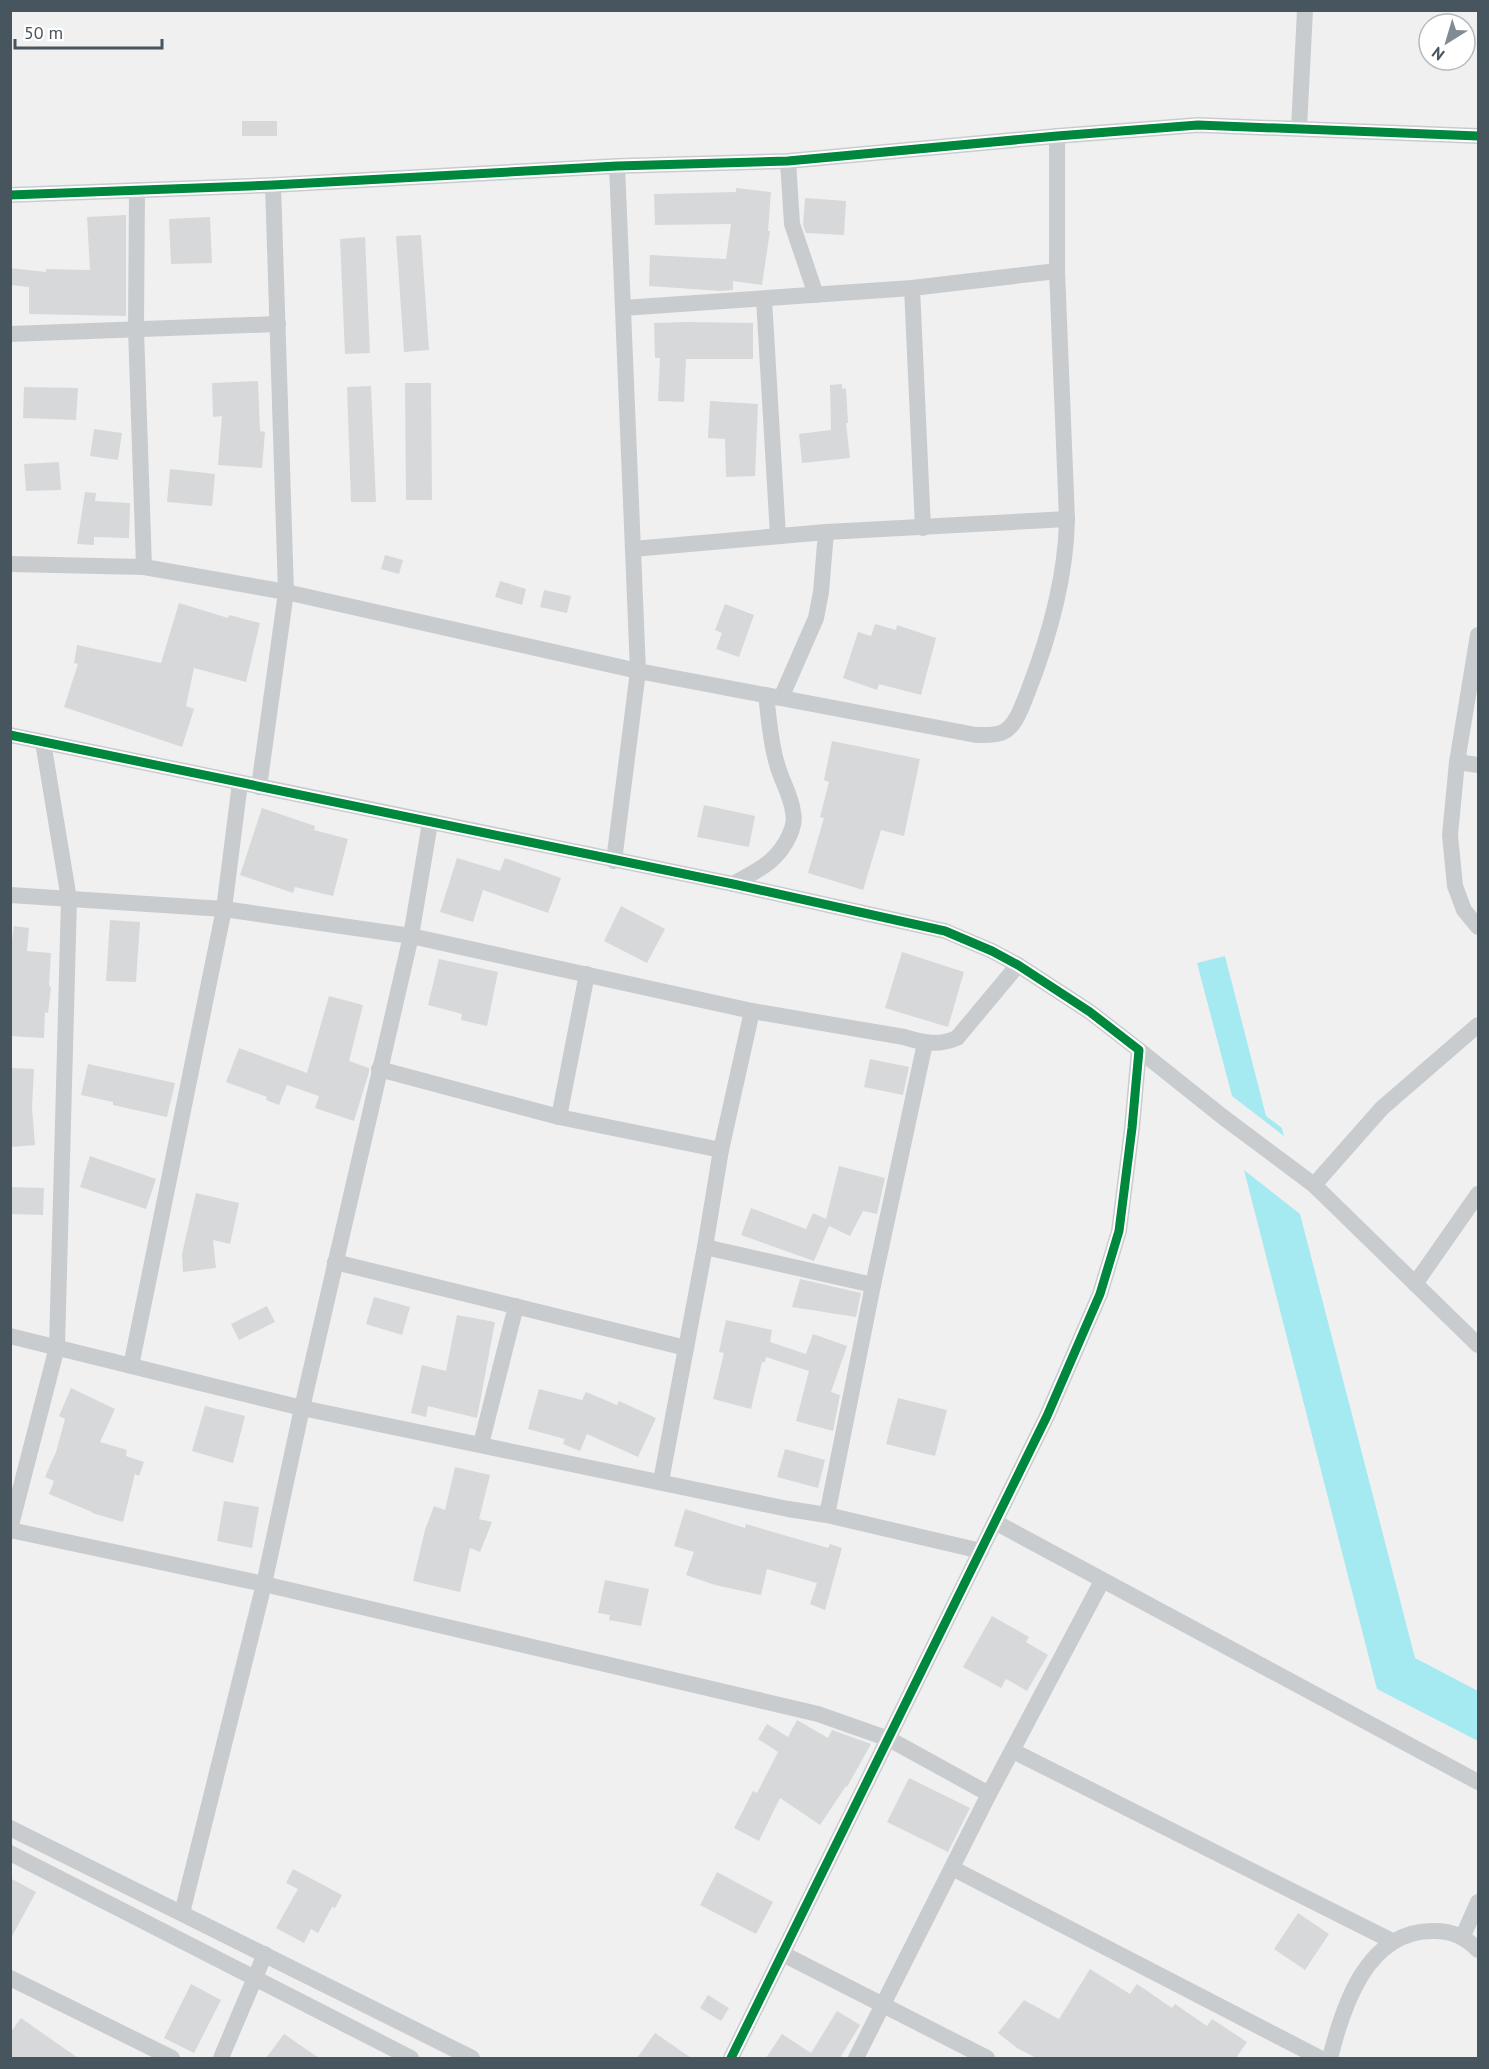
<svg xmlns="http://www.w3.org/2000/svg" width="1489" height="2069" font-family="'PT Sans',sans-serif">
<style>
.water{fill:#a5e9f1}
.building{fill:#d7d8d9}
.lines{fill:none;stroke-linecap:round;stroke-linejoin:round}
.street{stroke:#c9cccf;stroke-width:16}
.cycleway-casing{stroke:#fff;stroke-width:13}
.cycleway{stroke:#00873e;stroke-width:9}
</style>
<rect width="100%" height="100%" fill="#f1f0f0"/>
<g class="water">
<polygon points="1225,956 1266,1116 1282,1128 1284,1136 1232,1096 1197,963"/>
<polygon points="1244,1170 1300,1214 1415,1658 1478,1691 1478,1741 1377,1689"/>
</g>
<g class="building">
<rect x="242" y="121" width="35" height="15"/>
<polygon points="736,188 771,192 768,231 770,231 762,285 733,281 733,290 721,291 649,286 650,255 726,259 731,224 655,225 654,194 736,192"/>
<polygon points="805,198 846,201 844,235 806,233 803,225"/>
<polygon points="126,215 126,316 29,314 29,287 10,285 10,268 46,272 46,269 90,270 87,217"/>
<polygon points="210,217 212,263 171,264 169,219"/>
<polygon points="421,235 429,350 404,352 396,236"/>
<polygon points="365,237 370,353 345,354 340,239"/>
<polygon points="687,322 753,323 753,359 686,359 684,402 658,401 660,358 655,358 654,323"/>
<polygon points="258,381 260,431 265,432 262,468 218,465 222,416 213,417 212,383"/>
<polygon points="405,383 431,383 432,500 406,500"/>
<polygon points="842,384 842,389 846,388 848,423 846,423 850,458 802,463 799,434 831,430 830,385"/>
<polygon points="371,386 376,502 351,502 347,387"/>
<polygon points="24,387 78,388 76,420 23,418"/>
<polygon points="710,401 758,404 755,476 726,477 725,439 708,438"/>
<polygon points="94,429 122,433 118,460 90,456"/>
<polygon points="59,462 61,490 26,491 24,464"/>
<polygon points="170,469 215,474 212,506 167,502"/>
<polygon points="85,492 96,493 95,501 130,503 129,538 94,537 94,545 77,544"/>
<polygon points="385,555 403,560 399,574 381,569"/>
<polygon points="500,581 526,589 522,605 495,597"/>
<polygon points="544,590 571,596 567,613 540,607"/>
<polygon points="179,603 228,618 229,615 260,623 246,682 194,668 186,706 194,709 182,747 64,707 78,664 74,663 77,645 161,663"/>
<polygon points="725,604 754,615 739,657 716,649 722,633 715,630"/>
<polygon points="875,624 896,630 897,625 936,638 921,695 879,684 877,690 843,678 858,632 871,636"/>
<polygon points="832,741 920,759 904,836 881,830 863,890 808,873 824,818 820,817 829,782 824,780"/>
<polygon points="704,805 755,816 749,847 697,837"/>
<polygon points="262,808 315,826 314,830 348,839 333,896 295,887 293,893 240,875"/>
<polygon points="457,858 500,871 505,858 561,878 548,913 483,890 473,922 440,912"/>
<polygon points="621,906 665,929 647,963 604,941"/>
<polygon points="110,920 140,922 136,982 106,981"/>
<polygon points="14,926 29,928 27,951 51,953 49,986 51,987 48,1013 45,1012 44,1038 10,1036 10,953"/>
<polygon points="902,952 964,972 948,1027 885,1008"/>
<polygon points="439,959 498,972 487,1026 461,1020 462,1014 428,1005"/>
<polygon points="329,996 363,1005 349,1061 369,1068 369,1072 354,1121 315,1108 319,1096 287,1085 279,1105 266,1100 267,1097 226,1082 239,1048 307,1073"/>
<polygon points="870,1059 909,1067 903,1095 864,1087"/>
<polygon points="88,1064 175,1083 167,1117 113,1105 113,1102 81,1095"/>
<polygon points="10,1068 34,1069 32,1108 35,1145 10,1147"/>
<polygon points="90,1156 156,1179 146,1209 80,1187"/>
<polygon points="839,1166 885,1178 877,1214 863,1211 850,1236 829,1226 814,1261 741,1235 751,1208 806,1229 813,1213 826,1219"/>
<polygon points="10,1187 44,1188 43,1215 10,1214"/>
<polygon points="196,1193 239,1203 230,1244 213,1240 216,1268 183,1272 182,1254"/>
<polygon points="800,1279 861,1293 856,1317 792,1307"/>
<polygon points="374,1297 410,1307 402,1335 366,1324"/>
<polygon points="267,1306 275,1322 239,1340 231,1324"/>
<polygon points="457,1315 495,1322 477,1418 428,1406 426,1417 411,1413 422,1365 446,1371"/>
<polygon points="726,1320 772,1330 770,1342 806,1354 813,1334 847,1346 831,1392 840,1395 833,1431 796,1421 809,1371 766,1357 765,1362 762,1362 751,1409 713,1399 724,1353 719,1352"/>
<polygon points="71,1388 115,1409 100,1442 127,1450 126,1456 144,1462 139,1476 135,1474 123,1522 92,1513 92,1512 49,1494 54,1481 45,1477 56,1452 65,1419 59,1416"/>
<polygon points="539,1389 582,1400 586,1392 617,1405 619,1401 656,1418 638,1457 587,1434 580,1451 563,1444 565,1439 528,1429"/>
<polygon points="898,1398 947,1410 935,1456 886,1444"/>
<polygon points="205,1406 245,1416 233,1463 192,1451"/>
<polygon points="785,1449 825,1460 818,1488 777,1477"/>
<polygon points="455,1467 490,1475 479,1519 492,1522 480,1552 470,1548 460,1592 413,1581 425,1530 434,1506 445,1510"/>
<polygon points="224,1501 259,1507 252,1548 217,1541"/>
<polygon points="685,1509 745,1528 746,1524 828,1548 830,1544 842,1548 825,1610 810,1604 817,1583 767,1569 761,1595 715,1585 686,1575 694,1552 674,1546"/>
<polygon points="605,1580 649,1589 641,1626 609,1620 610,1615 598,1613"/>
<polygon points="992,1616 1029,1637 1026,1642 1048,1655 1027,1691 1006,1679 1001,1688 963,1667"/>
<polygon points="797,1720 828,1738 832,1730 871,1744 847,1787 846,1786 820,1825 780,1798 759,1841 734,1828 753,1791 757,1793 778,1752 758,1739 767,1724 788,1737"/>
<polygon points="909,1778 970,1808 948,1852 887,1822"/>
<polygon points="293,1869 342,1895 335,1908 332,1907 318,1933 311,1929 304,1943 276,1928 298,1889 286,1883"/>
<polygon points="717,1872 773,1902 756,1934 700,1905"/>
<polygon points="10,1878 36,1892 10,1940"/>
<polygon points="1298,1913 1329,1934 1305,1970 1274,1949"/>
<polygon points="1090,1969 1130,1994 1137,1984 1172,2008 1175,2004 1207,2026 1212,2019 1247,2042 1236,2058 1036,2058 1017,2048 998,2033 1024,2000 1059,2019"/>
<polygon points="191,1984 221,2000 194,2053 164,2038"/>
<polygon points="708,1995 729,2008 721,2021 700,2008"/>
<polygon points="837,2011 860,2025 840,2058 766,2058 782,2034 811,2053"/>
<polygon points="21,2018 78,2058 10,2058 10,2033"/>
<polygon points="655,2033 691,2058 637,2058"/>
<polygon points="284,2034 319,2058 266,2058"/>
</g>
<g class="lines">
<g class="street">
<polyline points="1299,128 1305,10"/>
<polyline points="788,161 792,224 816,295"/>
<polyline points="137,190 136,329 144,567"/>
<polyline points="10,195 273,185 617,166 788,161 1057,136 1198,125 1478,136"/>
<polyline points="912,288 923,528"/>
<polyline points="764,299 778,536"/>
<polyline points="623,308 912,288 1057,271"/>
<polyline points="10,334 278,324"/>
<polyline points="633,549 826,532 1067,519"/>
<path d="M10 564 144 567 286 592 638 671 976 735C983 735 996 736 1003 732 1016 726 1022 706 1027 694 1049 638 1066 579 1067 519L1057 271V136"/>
<polyline points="1478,635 1457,762 1450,835 1455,886 1464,910 1478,927"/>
<polyline points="781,698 816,618 821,592 826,532"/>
<polyline points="10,735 733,884 945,931 992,951 1018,965 1090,1012 1139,1050 1132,1128 1119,1231 1100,1294 1047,1416 731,2058"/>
<polyline points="1457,762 1478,765"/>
<polyline points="259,787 286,592 273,185"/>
<polyline points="614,861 638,671 617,166"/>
<path d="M733 884C758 870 778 862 790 834 793 827 795 820 793 812 791 795 781 780 777 764 770 741 769 718 766 695"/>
<path d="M10 895 224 909 411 936 752 1011 904 1037C923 1043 938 1046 957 1038L1018 965"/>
<polyline points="1139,1050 1223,1117 1314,1185 1478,1345"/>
<polyline points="379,1069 559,1117 721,1150 752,1011"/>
<polyline points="559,1117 587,974"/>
<polyline points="1314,1185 1382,1108 1478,1025"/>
<polyline points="705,1247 873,1285"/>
<polyline points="335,1262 686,1348"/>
<polyline points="1415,1284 1478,1194"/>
<polyline points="10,1336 302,1408 788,1509 827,1515 873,1285 925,1043"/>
<polyline points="131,1366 224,909 240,783"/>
<polyline points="481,1444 516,1306"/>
<polyline points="661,1481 705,1247 721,1150"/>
<polyline points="827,1515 981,1551"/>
<polyline points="995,1522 1478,1782"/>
<polyline points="10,1529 57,1347 69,899 43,742"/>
<polyline points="10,1530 264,1584 818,1714 889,1739 989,1794"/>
<polyline points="1013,1751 1392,1941"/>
<polyline points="10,1828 472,2058"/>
<polyline points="10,1853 411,2058"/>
<polyline points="952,1868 1320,2058"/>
<polyline points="182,1913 264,1584 302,1408 411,936 430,823"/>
<polyline points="1463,1936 1478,1902"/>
<polyline points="783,1954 987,2058"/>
<polyline points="10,1978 172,2058"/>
<polyline points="221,2058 265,1954"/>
<polyline points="856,2058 989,1794 1102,1581"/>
<path d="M1330 2058C1343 2006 1367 1930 1434 1931 1453 1931 1465 1937 1478 1950"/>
</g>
<g class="cycleway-casing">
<g id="cycleway">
<polyline points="10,195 273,185 617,166 788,161 1057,136 1198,125 1478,136"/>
<polyline points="10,735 733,884 945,931 992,951 1018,965 1090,1012 1139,1050 1132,1128 1119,1231 1100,1294 1047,1416 731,2058"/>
</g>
</g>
<use href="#cycleway" class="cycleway"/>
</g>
<rect width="1489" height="2069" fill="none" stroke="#46555e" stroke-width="24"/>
<g transform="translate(1447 42) rotate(217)"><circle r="28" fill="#ffffff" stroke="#b5bbbf" stroke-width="1.5"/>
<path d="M0-4.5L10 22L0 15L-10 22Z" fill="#828b91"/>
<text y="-9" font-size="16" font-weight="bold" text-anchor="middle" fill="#46555e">N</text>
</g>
<path d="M15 39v9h147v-9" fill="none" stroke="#46555e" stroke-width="3"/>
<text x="24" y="39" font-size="18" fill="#46555e" stroke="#ffffff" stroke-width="4.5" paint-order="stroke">50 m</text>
</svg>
